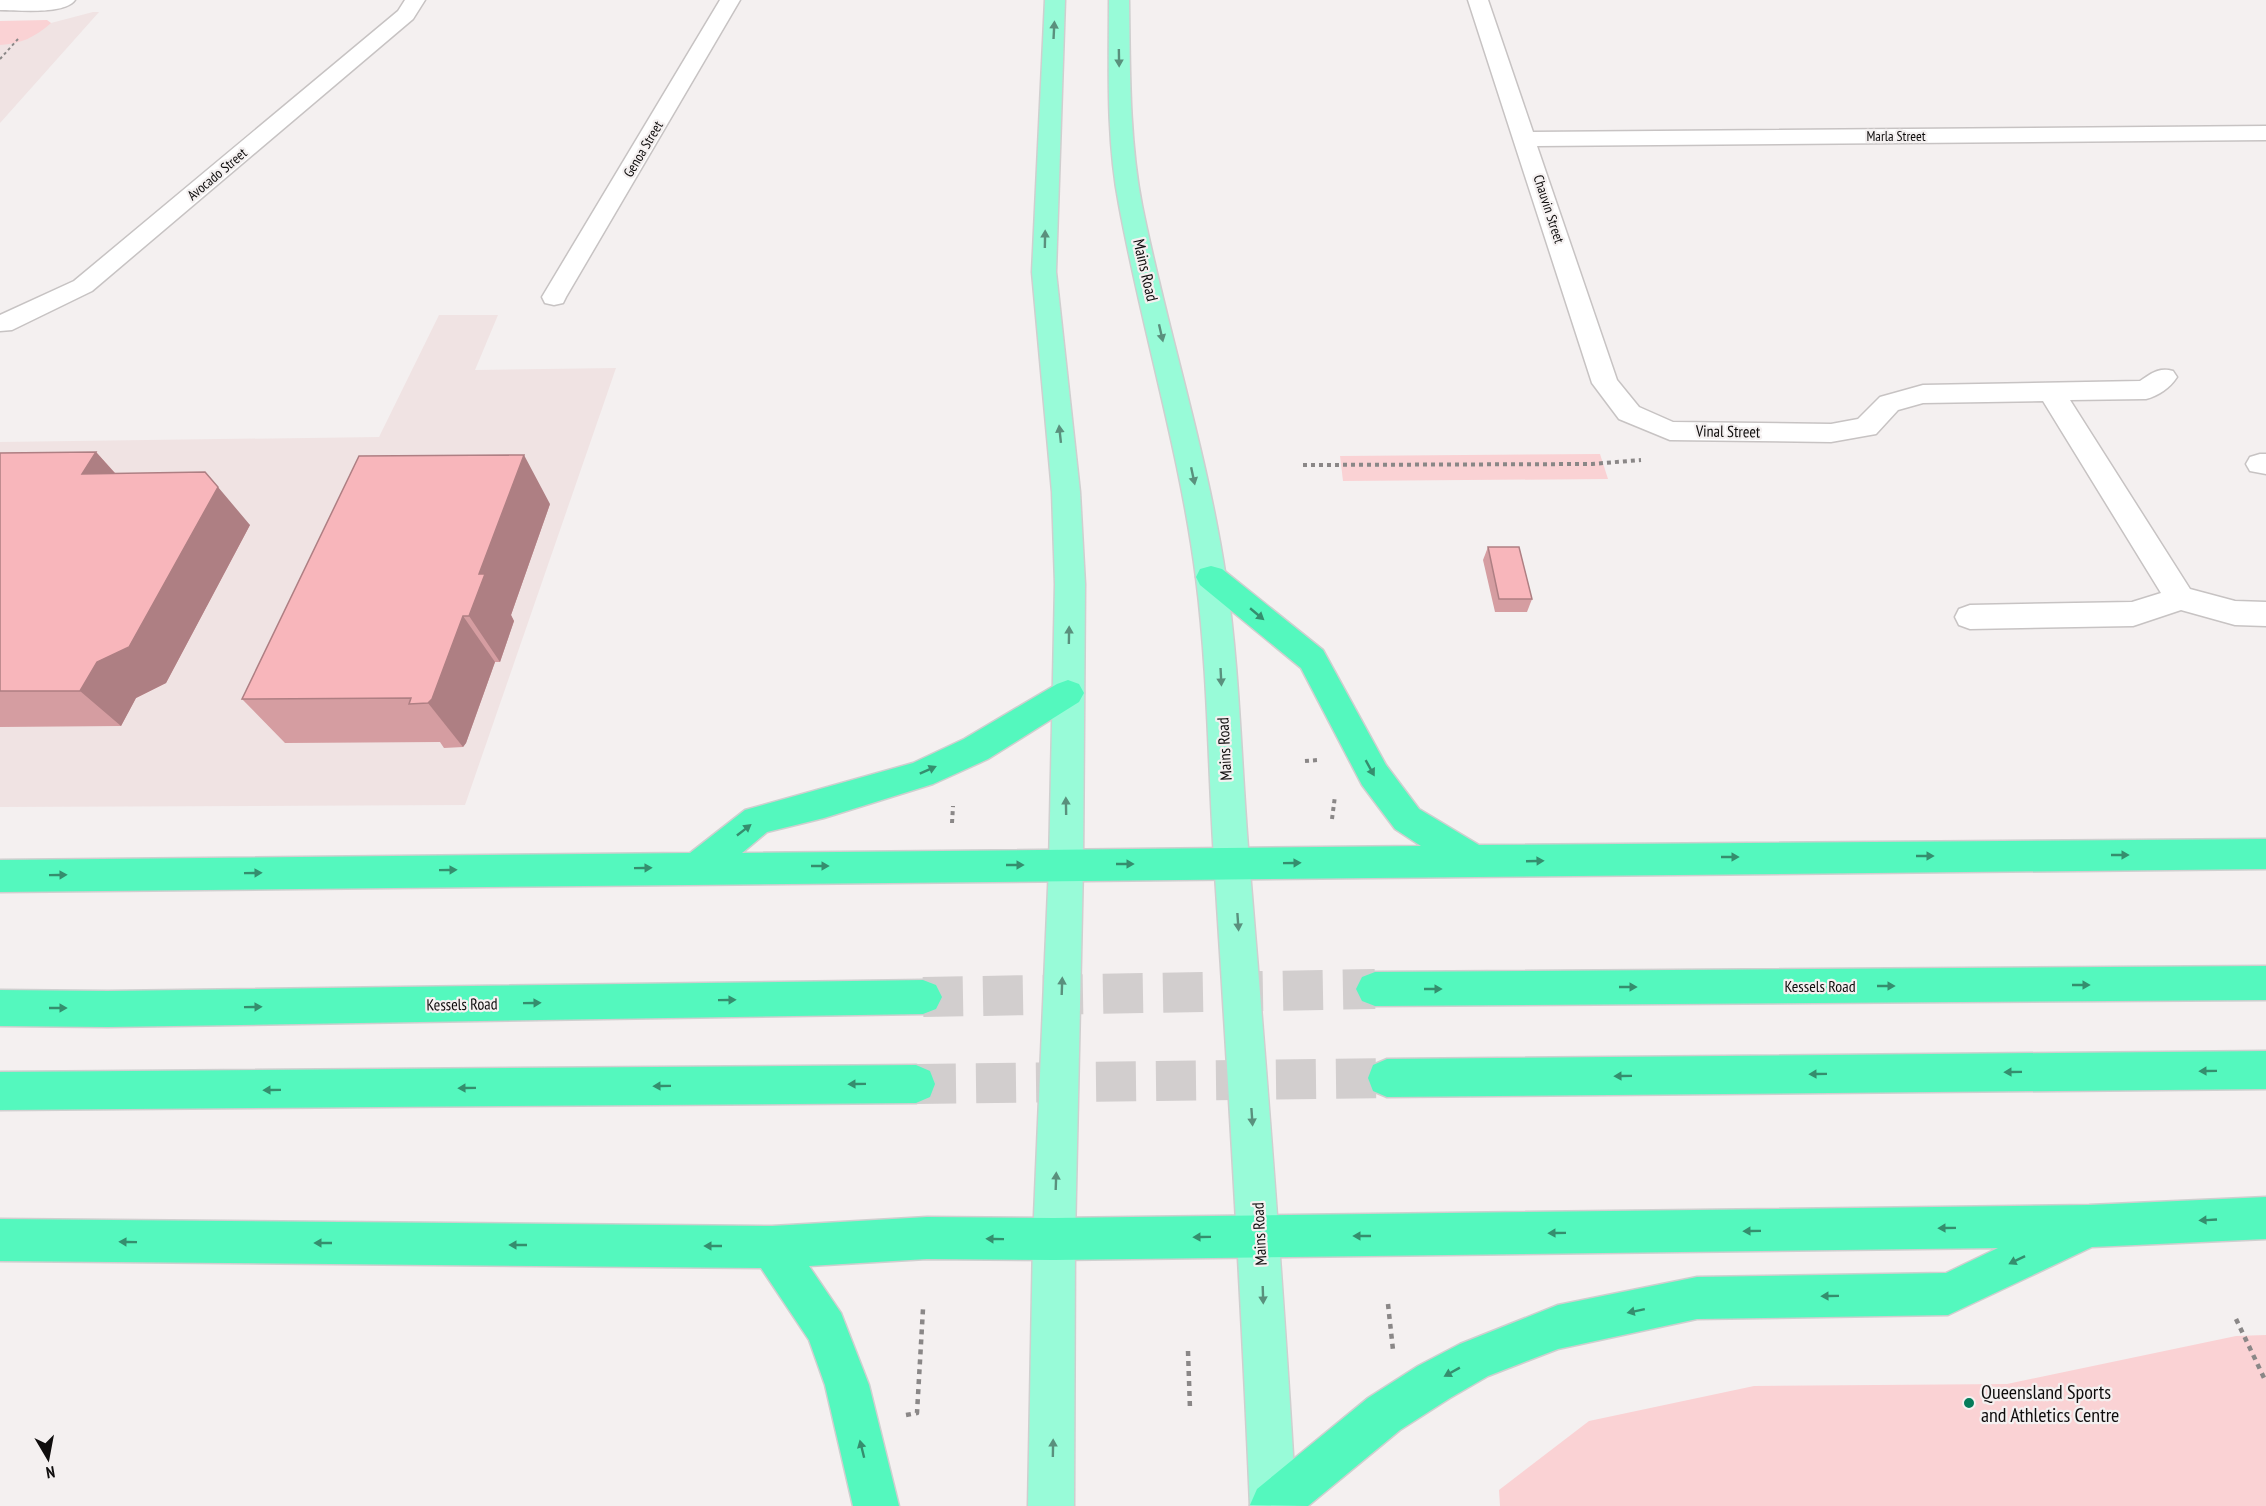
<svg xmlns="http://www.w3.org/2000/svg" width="2266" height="1506" font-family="'PT Sans Narrow',sans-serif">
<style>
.built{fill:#f0e3e3}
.green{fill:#fad2d4}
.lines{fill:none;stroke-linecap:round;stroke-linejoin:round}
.highway-tunnel{stroke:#d2cece;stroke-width:40;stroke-dasharray:40 20;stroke-linecap:butt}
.street-casing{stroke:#c7c3c3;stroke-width:3}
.primary-casing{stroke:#cfcfcf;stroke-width:3}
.highway-casing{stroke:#cfcfcf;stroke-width:3}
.path-far2{stroke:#8a8787;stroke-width:2;stroke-dasharray:3 3;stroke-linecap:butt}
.path-far1{stroke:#8a8787;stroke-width:4;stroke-dasharray:4 4;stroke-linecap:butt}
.path{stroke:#8a8787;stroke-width:4.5;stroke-dasharray:5 5;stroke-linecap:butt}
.street{fill:#fff;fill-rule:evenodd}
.primary{fill:#98fbd8;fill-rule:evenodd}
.highway{fill:#54f8be;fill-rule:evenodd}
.wall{fill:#d59da1}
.shaded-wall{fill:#ae7f83}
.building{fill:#f8b6bb;stroke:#ae7f83;stroke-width:1.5}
.oneway{fill:#5a907d}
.oneway2{fill:#358e6e}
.poi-dot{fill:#047c5a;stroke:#f4f0f0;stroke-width:2}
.labels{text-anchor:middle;stroke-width:4.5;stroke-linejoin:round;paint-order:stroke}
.far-street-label{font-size:14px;fill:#0f0d0d;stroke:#f4f0f0}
.street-label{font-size:16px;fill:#0f0d0d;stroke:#f4f0f0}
.near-poi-label{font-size:20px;fill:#0f0d0d;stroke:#f4f0f0;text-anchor:start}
</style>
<rect width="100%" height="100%" fill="#f4f0f0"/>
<g class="built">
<polygon points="93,12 99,12 0,123 0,24 51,23"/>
<polygon points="439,315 498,315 475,370 616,368 465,805 0,807 0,442 379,437"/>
</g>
<g class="green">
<path d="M47 20 51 23C35 37 21 44 0 45V21Z"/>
<polygon points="1600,454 1608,479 1343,481 1340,456"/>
<polygon points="2266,1335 2266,1506 1500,1506 1499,1490 1589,1421 1754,1386 2007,1384 2236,1336"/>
</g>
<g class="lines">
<g class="highway-tunnel">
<polyline points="923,997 1375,989"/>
<polyline points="916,1084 1387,1078"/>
</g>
<g class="street-casing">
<g id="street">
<path d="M0 0H75C65 15 17 10 0 10Z"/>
<polygon points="405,0 425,0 413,19 92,291 12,330 0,331 0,315 74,281 398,11"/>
<polygon points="720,0 740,0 566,297 563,303 554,305 545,303 542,297"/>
<path d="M1468 0H1488L1533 132 2266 126V140L1537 146 1617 380 1639 407 1673 422 1831 424 1858 419 1880 397 1923 385 2140 381C2152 373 2159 367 2173 371L2177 377C2170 388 2158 396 2146 399L2070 400 2190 589 2235 601 2266 602V626L2235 625 2181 610 2133 626 1970 629 1959 625 1955 617 1959 609 1970 605 2132 602 2161 593 2043 401 1923 403 1898 410 1876 434 1831 442 1670 440 1619 419 1592 383Z"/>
<polygon points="2260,454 2266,454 2266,474 2250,471 2246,464 2250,457"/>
</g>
</g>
<g class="primary-casing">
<g id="primary">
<polygon points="1045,0 1065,0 1056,272 1080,492 1085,584 1083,865 1075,1239 1074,1506 1028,1506 1033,1239 1049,865 1055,584 1052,492 1032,272"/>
<path d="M1109 0H1129C1130 68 1129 138 1142 205 1167 330 1207 451 1226 578 1240 670 1241 765 1249 859 1267 1075 1284 1290 1296 1506H1250C1241 1290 1228 1075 1214 859 1208 766 1208 671 1196 578 1180 452 1142 330 1119 205 1106 138 1109 68 1109 0Z"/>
</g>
</g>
<g class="highway-casing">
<g id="highway">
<polygon points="1211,566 1222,569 1323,650 1386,765 1419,809 1479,845 2266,839 2266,869 0,892 0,860 690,853 745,810 913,763 964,739 1057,684 1068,680 1079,684 1084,693 1079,702 988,759 933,784 824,818 767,832 742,853 1421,846 1395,829 1362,785 1301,668 1200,585 1196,577 1200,569"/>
<polygon points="2266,966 2266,1000 1375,1006 1362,1001 1356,989 1362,977 1375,972"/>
<polygon points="923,980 936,985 942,997 936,1009 923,1014 108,1027 0,1026 0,990 108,991"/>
<polygon points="2266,1051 2266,1089 1387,1097 1373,1091 1368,1078 1373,1065 1387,1059"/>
<polygon points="916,1065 930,1071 935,1084 930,1097 916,1103 0,1110 0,1072"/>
<polygon points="2266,1197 2266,1239 2092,1247 1948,1315 1697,1319 1558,1349 1488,1376 1450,1398 1400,1430 1308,1506 1250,1505 1257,1489 1368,1398 1418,1366 1460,1344 1558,1305 1697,1277 1946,1273 1998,1248 1054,1260 927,1259 809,1266 841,1313 869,1385 899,1506 853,1506 825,1385 809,1340 761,1268 0,1261 0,1219 772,1226 927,1217 1054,1218 2089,1205"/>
</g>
</g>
<polyline class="path-far2" points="0,59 18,39"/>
<g class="path-far1">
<polyline points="1303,465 1592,464 1641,460"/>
<polyline points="1305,761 1318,760"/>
<polyline points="1332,819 1335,796"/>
<polyline points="952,823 953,806"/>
</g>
<g class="path">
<polyline points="1388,1304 1393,1350"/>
<polyline points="2236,1319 2266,1382"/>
<polyline points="1188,1351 1190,1409"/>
<polyline points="906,1415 917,1413 923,1309"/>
</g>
<use href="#street" class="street"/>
<use href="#primary" class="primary"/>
<use href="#highway" class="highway"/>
</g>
<g class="wall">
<polygon points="96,452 115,473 250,525 166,683 136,698 121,726 0,727 0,453"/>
<polygon points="550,504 511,615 514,621 500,662 495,662 466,743 463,747 444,748 440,742 285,743 242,699"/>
<polygon points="1488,547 1532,599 1527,612 1495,612 1483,560"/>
</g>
<g class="shaded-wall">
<polygon points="96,452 130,490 82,474"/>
<polygon points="524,455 550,504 511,615 514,621 500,662 469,616 479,574"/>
<polygon points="218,487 250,525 166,683 136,698 121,726 80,691 97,662"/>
<polygon points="463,616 495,662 466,743 463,747 428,703"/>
</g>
<g class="building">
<polygon points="96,452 82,474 205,472 218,487 129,647 97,662 80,691 0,691 0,453"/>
<polygon points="524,455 479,574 485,574 469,616 463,616 432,699 428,703 409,704 411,698 242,699 359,456"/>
<polygon points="1488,547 1519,547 1532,599 1499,599"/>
</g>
<defs><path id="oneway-solid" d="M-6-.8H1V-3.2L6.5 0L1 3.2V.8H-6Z" transform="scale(1.5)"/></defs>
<g class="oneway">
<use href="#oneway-solid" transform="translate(1054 30) rotate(-87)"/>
<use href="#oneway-solid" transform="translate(1119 58) rotate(89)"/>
<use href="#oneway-solid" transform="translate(1045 239) rotate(-89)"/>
<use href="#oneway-solid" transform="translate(1161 333) rotate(77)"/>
<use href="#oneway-solid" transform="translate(1060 434) rotate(-96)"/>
<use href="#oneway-solid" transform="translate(1193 476) rotate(78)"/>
<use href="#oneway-solid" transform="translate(1069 635) rotate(-89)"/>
<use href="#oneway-solid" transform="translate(1221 677) rotate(87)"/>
<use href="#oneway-solid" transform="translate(1066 806) rotate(-91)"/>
<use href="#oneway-solid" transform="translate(1238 922) rotate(86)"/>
<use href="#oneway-solid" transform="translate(1062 986) rotate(-88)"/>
<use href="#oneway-solid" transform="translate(1252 1117) rotate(86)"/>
<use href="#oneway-solid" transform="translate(1056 1181) rotate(-88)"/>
<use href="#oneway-solid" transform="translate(1263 1295) rotate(88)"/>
<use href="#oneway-solid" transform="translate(1053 1448) rotate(-89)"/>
</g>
<g class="oneway2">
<use href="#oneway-solid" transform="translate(1257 614) rotate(40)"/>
<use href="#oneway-solid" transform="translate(1370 768) rotate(61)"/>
<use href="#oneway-solid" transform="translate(928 770) rotate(-24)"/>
<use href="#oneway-solid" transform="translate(744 830) rotate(-38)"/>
<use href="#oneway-solid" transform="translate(2120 855)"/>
<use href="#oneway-solid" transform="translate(1925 856)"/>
<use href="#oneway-solid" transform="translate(1730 857)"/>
<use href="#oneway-solid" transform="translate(1535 861) rotate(-2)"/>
<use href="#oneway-solid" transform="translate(1292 863) rotate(-1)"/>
<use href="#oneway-solid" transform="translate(1125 864)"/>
<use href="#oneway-solid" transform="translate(1015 865)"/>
<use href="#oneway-solid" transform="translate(820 866)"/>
<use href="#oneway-solid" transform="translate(643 868) rotate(-1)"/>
<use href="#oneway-solid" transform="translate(448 870) rotate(-1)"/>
<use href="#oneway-solid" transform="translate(253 873) rotate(-1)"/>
<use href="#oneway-solid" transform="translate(58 875) rotate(-1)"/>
<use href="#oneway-solid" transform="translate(2081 985)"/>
<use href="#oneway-solid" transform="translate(1886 986)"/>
<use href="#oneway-solid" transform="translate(1628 987)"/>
<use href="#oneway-solid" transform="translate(1433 989)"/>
<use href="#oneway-solid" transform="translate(727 1000) rotate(-1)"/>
<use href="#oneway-solid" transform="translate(532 1003) rotate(-1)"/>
<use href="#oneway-solid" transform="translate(253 1007) rotate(-1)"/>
<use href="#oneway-solid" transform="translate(58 1008)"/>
<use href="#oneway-solid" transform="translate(2208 1071) rotate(179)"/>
<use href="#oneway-solid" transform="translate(2013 1072) rotate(179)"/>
<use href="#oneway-solid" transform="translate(1818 1074) rotate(179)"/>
<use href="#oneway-solid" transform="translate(1623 1076) rotate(179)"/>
<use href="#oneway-solid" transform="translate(857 1084) rotate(179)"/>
<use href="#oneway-solid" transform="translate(662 1086) rotate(179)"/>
<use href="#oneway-solid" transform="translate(467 1088) rotate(179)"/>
<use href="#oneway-solid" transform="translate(272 1090) rotate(179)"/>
<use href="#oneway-solid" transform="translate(2208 1220) rotate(177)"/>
<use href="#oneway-solid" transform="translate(1947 1228) rotate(179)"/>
<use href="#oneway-solid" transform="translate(1752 1231) rotate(179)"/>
<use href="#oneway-solid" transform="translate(1557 1233) rotate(179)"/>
<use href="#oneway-solid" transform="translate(1362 1236) rotate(180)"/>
<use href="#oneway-solid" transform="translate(1202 1237) rotate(179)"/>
<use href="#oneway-solid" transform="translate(995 1239) rotate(-179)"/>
<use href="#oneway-solid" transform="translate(128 1242) rotate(-179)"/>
<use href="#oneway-solid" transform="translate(323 1243) rotate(-180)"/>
<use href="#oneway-solid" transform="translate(518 1245) rotate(-180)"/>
<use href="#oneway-solid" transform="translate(713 1246) rotate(-180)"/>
<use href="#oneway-solid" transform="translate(2017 1260) rotate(154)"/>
<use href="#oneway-solid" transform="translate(1830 1296) rotate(179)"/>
<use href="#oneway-solid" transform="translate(1636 1311) rotate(168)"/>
<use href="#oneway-solid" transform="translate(1452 1372) rotate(151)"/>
<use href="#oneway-solid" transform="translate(862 1449) rotate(-104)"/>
</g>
<circle class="poi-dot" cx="1969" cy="1403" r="6"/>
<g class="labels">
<g class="far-street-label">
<text x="1896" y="141">Marla Street</text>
<text transform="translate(643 149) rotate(-59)" y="5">Genoa Street</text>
<text transform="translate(217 174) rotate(-40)" y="5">Avocado Street</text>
<text transform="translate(1549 209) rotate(72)" y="5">Chauvin Street</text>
</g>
<g class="street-label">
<text transform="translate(1146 270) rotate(77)" y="6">Mains Road</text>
<text transform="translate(1728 431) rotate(1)" y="6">Vinal Street</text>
<text transform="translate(1224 749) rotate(-93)" y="6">Mains Road</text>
<text x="1820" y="992">Kessels Road</text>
<text transform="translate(462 1004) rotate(-1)" y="6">Kessels Road</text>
<text transform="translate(1259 1234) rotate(-93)" y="6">Mains Road</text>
</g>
<g class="near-poi-label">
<text x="1981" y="1399">Queensland Sports<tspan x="1981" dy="23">and Athletics Centre</tspan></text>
</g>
</g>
<g transform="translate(48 1458) rotate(170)" stroke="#f4f0f0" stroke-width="4.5" paint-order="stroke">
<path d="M0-4.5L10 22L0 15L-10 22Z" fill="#0f0d0d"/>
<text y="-9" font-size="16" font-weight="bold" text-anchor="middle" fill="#0f0d0d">N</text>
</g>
</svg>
